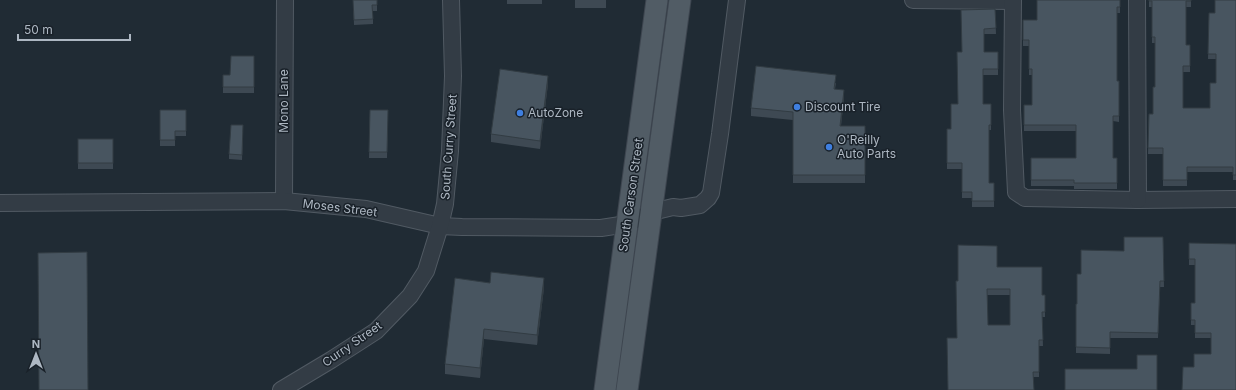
<svg xmlns="http://www.w3.org/2000/svg" width="1236" height="390" font-family="Inter,sans-serif">
<style>
.lines{fill:none;stroke-linecap:round;stroke-linejoin:round}
.minor-casing{stroke:#515a63;stroke-width:18}
.major-casing{stroke:#3d454f;stroke-width:23}
.minor{stroke:#333c45;stroke-width:16}
.major{stroke:#515c65;stroke-width:21}
.wall{fill:#3e4953;fill-rule:evenodd}
.shaded-wall{fill:#323c43}
.building{fill:#485560;stroke:#323c43;fill-rule:evenodd}
.shop-dot{fill:#3f7fe0;stroke:#192129;stroke-width:1.5}
.labels{text-anchor:middle;stroke-width:3;stroke-linejoin:round;paint-order:stroke}
.street-label{font-size:12px;fill:#adb7c2;stroke:#192129}
.poi-label{font-size:12px;fill:#adb7c2;stroke:#192129;text-anchor:start}
</style>
<rect width="100%" height="100%" fill="#202b34"/>
<g class="lines">
<g class="minor-casing">
<g id="minor">
<polyline points="913,0 1013,1"/>
<polyline points="1013,0 1012,110 1016,192 1025,198 1138,200 1236,199"/>
<polyline points="1137,0 1138,200"/>
<polyline points="284,201 285,0"/>
<polyline points="0,203 284,201 366,209 440,226 462,227 601,228 627,224 652,212 673,207 681,208 700,205 708,198 711,193 720,134 737,0"/>
<polyline points="281,390 331,360 376,331 410,296 426,271 440,226 445,204 450,151 453,76 451,0"/>
</g>
</g>
<g class="major-casing">
<g id="major">
<polyline points="605,390 657,0"/>
<polyline points="627,390 680,0"/>
</g>
</g>
<use href="#minor" class="minor"/>
<use href="#major" class="major"/>
</g>
<g class="wall">
<polygon points="353,0 377,0 377,11 373,11 373,24 354,25"/>
<rect x="507" y="0" width="35" height="4"/>
<rect x="575" y="0" width="31" height="8"/>
<polygon points="1120,0 1120,13 1117,13 1117,81 1119,81 1119,122 1113,121 1113,158 1117,158 1117,189 1074,189 1074,186 1031,186 1031,158 1076,158 1076,131 1024,131 1024,105 1032,105 1032,75 1029,75 1029,46 1023,46 1023,20 1037,20"/>
<polygon points="1149,0 1191,0 1191,7 1186,7 1186,45 1190,45 1190,72 1183,72 1183,108 1210,108 1216,83 1216,59 1208,59 1209,13 1215,13 1236,0 1236,180 1233,180 1233,172 1187,172 1187,186 1163,186 1163,154 1148,154 1149,114 1153,114 1155,87 1155,43 1152,43 1152,7 1149,7"/>
<polygon points="995,9 996,34 984,34 984,52 998,52 998,75 983,75 983,104 991,104 991,130 989,130 989,183 994,183 994,207 972,207 972,198 962,198 962,169 947,169 947,129 951,129 958,104 962,52"/>
<polygon points="254,56 254,93 223,93 223,75 230,75"/>
<polygon points="836,83 835,89 844,98 841,126 865,126 865,183 793,183 793,120 751,116 751,108"/>
<polygon points="548,84 540,149 491,142 491,134"/>
<polygon points="160,110 186,110 186,136 175,136 175,146 160,146"/>
<polygon points="370,110 388,110 387,158 369,158"/>
<polygon points="243,131 242,160 229,159 229,154"/>
<rect x="78" y="139" width="35" height="30"/>
<polygon points="1163,237 1164,287 1160,287 1158,338 1110,338 1110,354 1076,353 1076,304 1077,304 1081,274 1124,251"/>
<polygon points="1189,243 1236,244 1236,390 1194,367 1211,354 1211,338 1195,338 1195,325 1191,325 1191,303 1195,303 1195,265 1189,265"/>
<path d="M997 267 1042 295 1045 312V317H1042L1043 346H1039V377H1033L957 338 958 281ZM987 295H1010V325H988Z"/>
<polygon points="490,283 544,288 537,345 484,339 480,378 445,374 445,364"/>
</g>
<g class="shaded-wall">
<polygon points="548,76 548,84 540,149 540,141"/>
<polygon points="844,90 844,98 840,134 840,126"/>
<polygon points="544,278 544,288 537,345 537,335"/>
<polygon points="484,329 484,339 480,378 480,368"/>
</g>
<g class="building">
<polygon points="353,0 377,0 377,5 372,5 373,19 354,20"/>
<polygon points="1037,0 1120,0 1120,7 1117,7 1117,81 1119,81 1119,116 1113,116 1113,158 1117,158 1117,183 1074,183 1074,180 1031,180 1031,158 1076,158 1076,125 1024,125 1024,105 1032,105 1032,69 1029,69 1029,40 1023,40 1023,20 1037,20"/>
<polygon points="1149,0 1191,0 1191,1 1186,1 1186,45 1190,45 1190,66 1183,66 1183,108 1210,108 1210,83 1216,83 1216,54 1208,54 1209,13 1215,13 1215,0 1236,0 1236,175 1233,175 1233,167 1187,167 1187,180 1163,180 1163,148 1148,148 1149,114 1153,114 1153,87 1155,87 1155,37 1152,37 1152,1 1149,1"/>
<polygon points="995,9 996,28 984,29 984,52 998,52 998,69 983,69 983,104 991,104 991,125 989,125 989,183 994,183 994,201 972,201 972,192 962,192 962,163 947,163 947,129 951,129 951,104 958,104 957,52 962,52 961,10"/>
<polygon points="231,56 254,56 254,87 223,87 223,75 230,75"/>
<polygon points="756,66 836,75 834,89 844,90 840,126 865,126 865,175 793,175 793,112 751,108"/>
<polygon points="500,69 548,76 540,141 491,134"/>
<polygon points="160,110 186,110 186,131 175,131 175,140 160,140"/>
<polygon points="370,110 388,110 387,152 369,152"/>
<polygon points="231,125 243,125 242,155 229,154"/>
<rect x="78" y="139" width="35" height="24"/>
<polygon points="1124,237 1163,237 1164,281 1160,281 1158,333 1110,332 1110,348 1076,347 1076,304 1077,304 1077,274 1081,274 1081,250 1124,251"/>
<polygon points="1189,243 1236,244 1236,390 1182,390 1183,367 1194,367 1194,354 1211,354 1211,333 1195,333 1195,320 1191,320 1191,303 1195,303 1195,259 1189,259"/>
<path d="M958 245 997 246V267H1042V295H1045V312H1042L1043 340H1039V372H1033L1034 390H948L947 338H957L956 281H958ZM987 289H1010V325H988Z"/>
<polygon points="87,252 88,390 39,390 38,253"/>
<polygon points="491,272 544,278 537,335 484,329 480,368 445,364 455,278 490,283"/>
<polygon points="1137,355 1157,355 1157,390 1065,390 1065,369 1137,369"/>
</g>
<g class="shop-dot">
<circle cx="797" cy="107" r="4"/>
<circle cx="520" cy="113" r="4"/>
<circle cx="829" cy="147" r="4"/>
</g>
<g class="labels">
<g class="street-label">
<text transform="translate(284 101) rotate(-90)" y="4">Mono Lane</text>
<text transform="translate(449 147) rotate(-86)" y="4">South Curry Street</text>
<text transform="translate(631 195) rotate(-82)" y="4">South Carson Street</text>
<text transform="translate(340 208) rotate(7)" y="4">Moses Street</text>
<text transform="translate(352 344) rotate(-35)" y="4">Curry Street</text>
</g>
<g class="poi-label">
<text x="805" y="111">Discount Tire</text>
<text x="528" y="117">AutoZone</text>
<text x="837" y="144">O'Reilly<tspan x="837" dy="14">Auto Parts</tspan></text>
</g>
</g>
<g transform="translate(36 354)" stroke="#192129" stroke-width="3" paint-order="stroke">
<path d="M0-3L7 15L0 10L-7 15Z" fill="#adb7c2"/>
<text y="-6" font-size="11" font-weight="bold" text-anchor="middle" fill="#adb7c2">N</text>
</g>
<path d="M18 34v6h112v-6" fill="none" stroke="#adb7c2" stroke-width="2"/>
<text x="24" y="34" font-size="12" fill="#adb7c2" stroke="#192129" stroke-width="3" paint-order="stroke">50 m</text>
</svg>
